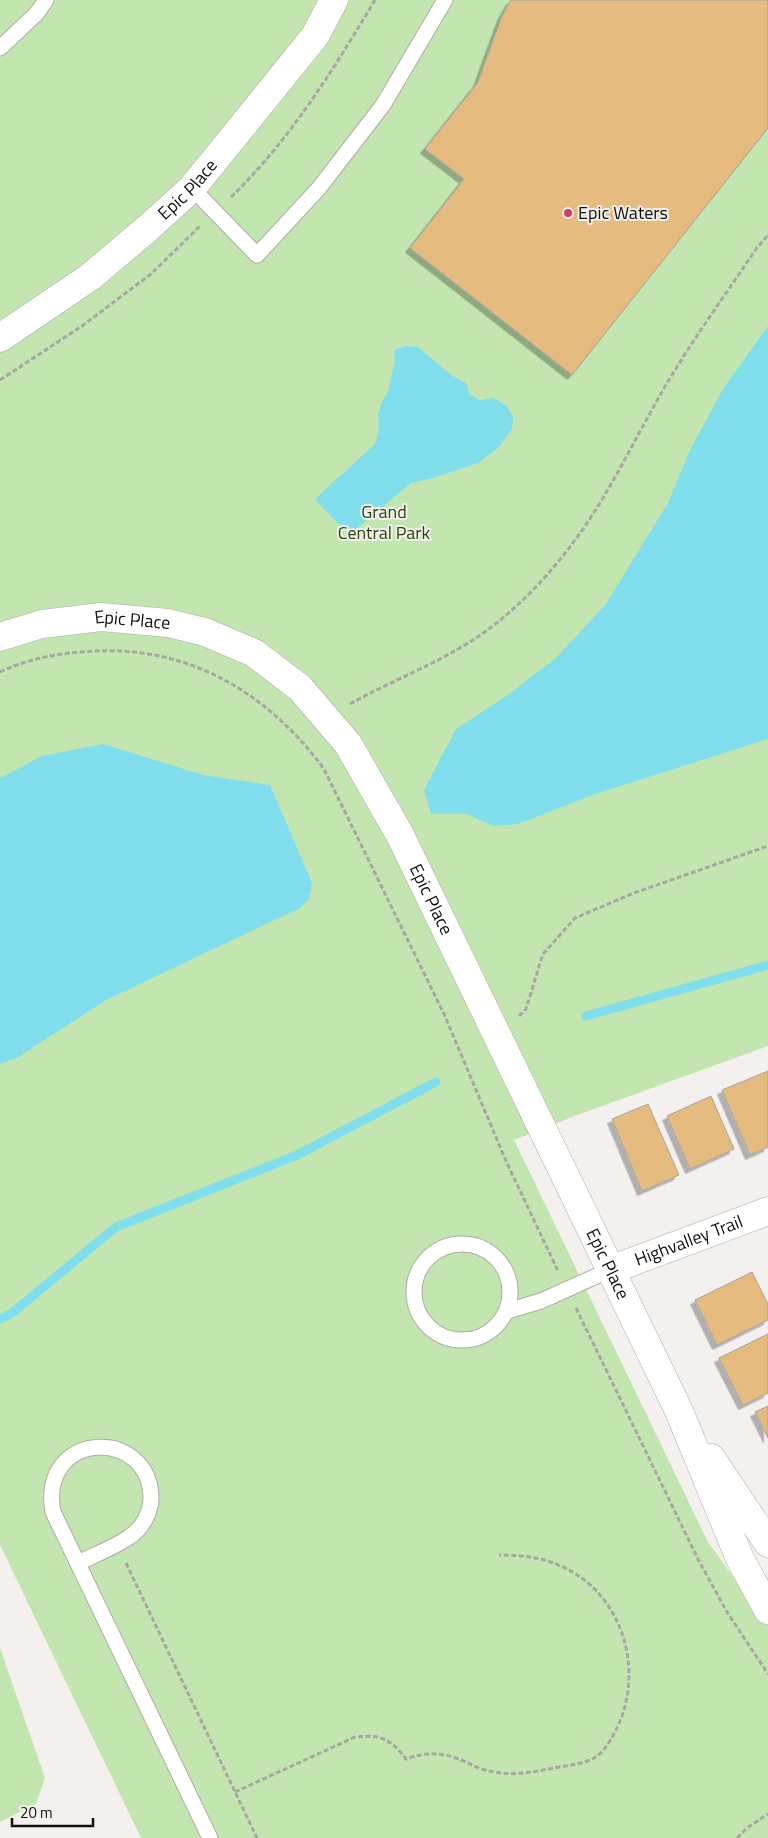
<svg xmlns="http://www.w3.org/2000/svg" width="768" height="1838" font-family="'Titillium Web',sans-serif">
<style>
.green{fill:#c3e5af}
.water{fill:#80deed}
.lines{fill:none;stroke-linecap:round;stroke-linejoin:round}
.stream{stroke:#80deed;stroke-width:9}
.building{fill:#e6bb7f;stroke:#a6a3a0;filter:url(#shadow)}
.service-casing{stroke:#afaca9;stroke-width:17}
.minor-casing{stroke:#afaca9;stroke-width:29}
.tertiary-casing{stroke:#afaca9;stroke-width:29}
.path{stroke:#a9a7a5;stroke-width:3;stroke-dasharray:5 2.5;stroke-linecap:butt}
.service{stroke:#fff;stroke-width:15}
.minor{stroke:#fff;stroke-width:28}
.tertiary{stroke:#fff;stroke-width:28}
.poi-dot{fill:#ce3f65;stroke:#f3f0ed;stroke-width:2}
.labels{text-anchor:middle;stroke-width:4;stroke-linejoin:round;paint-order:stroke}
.street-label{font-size:18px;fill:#100f0e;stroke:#f3f0ed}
.poi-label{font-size:18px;fill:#100f0e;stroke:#f3f0ed;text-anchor:start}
.park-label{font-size:18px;fill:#254605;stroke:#f3f0ed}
</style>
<defs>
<filter id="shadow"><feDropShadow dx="-4.5" dy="4.5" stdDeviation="0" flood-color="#0004"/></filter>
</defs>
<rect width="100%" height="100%" fill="#f3f0ed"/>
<g class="green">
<polygon points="0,0 768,0 768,1046 580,1114 514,1140 708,1542 768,1626 768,1838 141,1838 0,1545"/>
<polygon points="0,1648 45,1778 36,1804 0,1822"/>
</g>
<g class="water">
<polygon points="768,326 768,739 595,794 518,824 493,826 467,814 431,814 424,790 456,729 505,697 556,658 606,604 668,503 690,450 723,389"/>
<polygon points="405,346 418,347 451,375 466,383 470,395 480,400 493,398 506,405 513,417 512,429 497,449 478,463 433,478 411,483 349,535 315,499 376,443 379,426 378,414 381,404 388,391 395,362 394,350"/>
<polygon points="103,744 203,775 270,785 312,883 309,899 300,908 106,1000 18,1057 0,1064 0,778 42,756"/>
</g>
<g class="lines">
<g class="stream">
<polyline points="586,1016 768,965"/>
<polyline points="0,1319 12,1313 116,1227 297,1155 436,1082"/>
</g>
</g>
<g class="building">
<polygon points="511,0 768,0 768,128 572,375 410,248 464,179 425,149 478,82 502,16"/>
<polygon points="768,1071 768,1147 750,1155 722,1090"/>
<polygon points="711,1096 734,1149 690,1169 667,1116"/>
<polygon points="648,1104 679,1175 642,1191 612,1119"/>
<polygon points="752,1272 768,1304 768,1320 717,1345 695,1300"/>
<polygon points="768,1334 768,1393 743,1405 719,1358"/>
<polygon points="768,1406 768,1438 755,1412"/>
</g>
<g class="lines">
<g class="service-casing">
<g id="service">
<polyline points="0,48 37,13 46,0"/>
<polyline points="192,188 257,255 319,188 383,105 445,0"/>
<circle cx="462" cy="1292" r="48"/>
<polyline points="507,1311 541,1301 610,1270"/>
<path d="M78 1563C94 1555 115 1547 129 1537 142 1529 150 1514 151 1499 151 1426 38 1430 53 1512L210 1838"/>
</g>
</g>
<g class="minor-casing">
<g id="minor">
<path id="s1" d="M610 1270 768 1211"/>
</g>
</g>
<g class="tertiary-casing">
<g id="tertiary">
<path id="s2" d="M0 338 90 277 148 228 192 188 315 36 334 0"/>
<path id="s3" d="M0 637 42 624 101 617 168 623 205 632 254 653 300 688 348 744 400 835 679 1411 740 1559 768 1610"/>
<polyline points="711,1458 768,1543"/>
</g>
</g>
<g class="path">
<path d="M231 197C290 140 333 70 375 0"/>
<polyline points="0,380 82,326 151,274 201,225"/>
<path d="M0 672C25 660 54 654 81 652 182 642 265 689 324 769L444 1014 506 1161 558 1271"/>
<path d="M350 704C394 679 450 659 490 628 539 591 581 538 611 484 632 448 650 411 672 375 698 332 728 291 756 249L768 235"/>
<polyline points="519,1016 526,1009 543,954 575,918 634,893 768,846"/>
<polyline points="576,1308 699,1561 727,1612 768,1674"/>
<polyline points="126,1563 257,1838"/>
<path d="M235 1792 355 1737C380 1734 391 1739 406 1759 424 1752 442 1752 461 1760 468 1762 474 1767 482 1769 512 1778 530 1772 560 1767 571 1765 586 1763 596 1757 607 1750 618 1727 622 1716 642 1659 618 1591 561 1566 541 1557 520 1555 499 1555"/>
<polyline points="737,1838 747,1828 768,1814"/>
</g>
<use href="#service" class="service"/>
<use href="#minor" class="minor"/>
<use href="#tertiary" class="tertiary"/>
</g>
<circle class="poi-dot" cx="568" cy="213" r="5"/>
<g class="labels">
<g class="street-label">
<text dy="6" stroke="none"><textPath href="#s2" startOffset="240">Epic Place</textPath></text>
<text dy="6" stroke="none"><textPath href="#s3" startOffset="135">Epic Place</textPath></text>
<text dy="6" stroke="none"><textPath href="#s3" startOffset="570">Epic Place</textPath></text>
<text dy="6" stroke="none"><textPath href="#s1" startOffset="84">Highvalley Trail</textPath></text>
<text dy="6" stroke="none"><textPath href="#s3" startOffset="975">Epic Place</textPath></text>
</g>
<g class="poi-label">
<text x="578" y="219">Epic Waters</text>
</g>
<g class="park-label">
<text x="384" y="518">Grand<tspan x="384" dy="21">Central Park</tspan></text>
</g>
</g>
<path d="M12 1818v8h81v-8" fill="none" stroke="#100f0e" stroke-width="2.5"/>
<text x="20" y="1818" font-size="15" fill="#100f0e" stroke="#f3f0ed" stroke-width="4" paint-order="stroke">20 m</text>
</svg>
